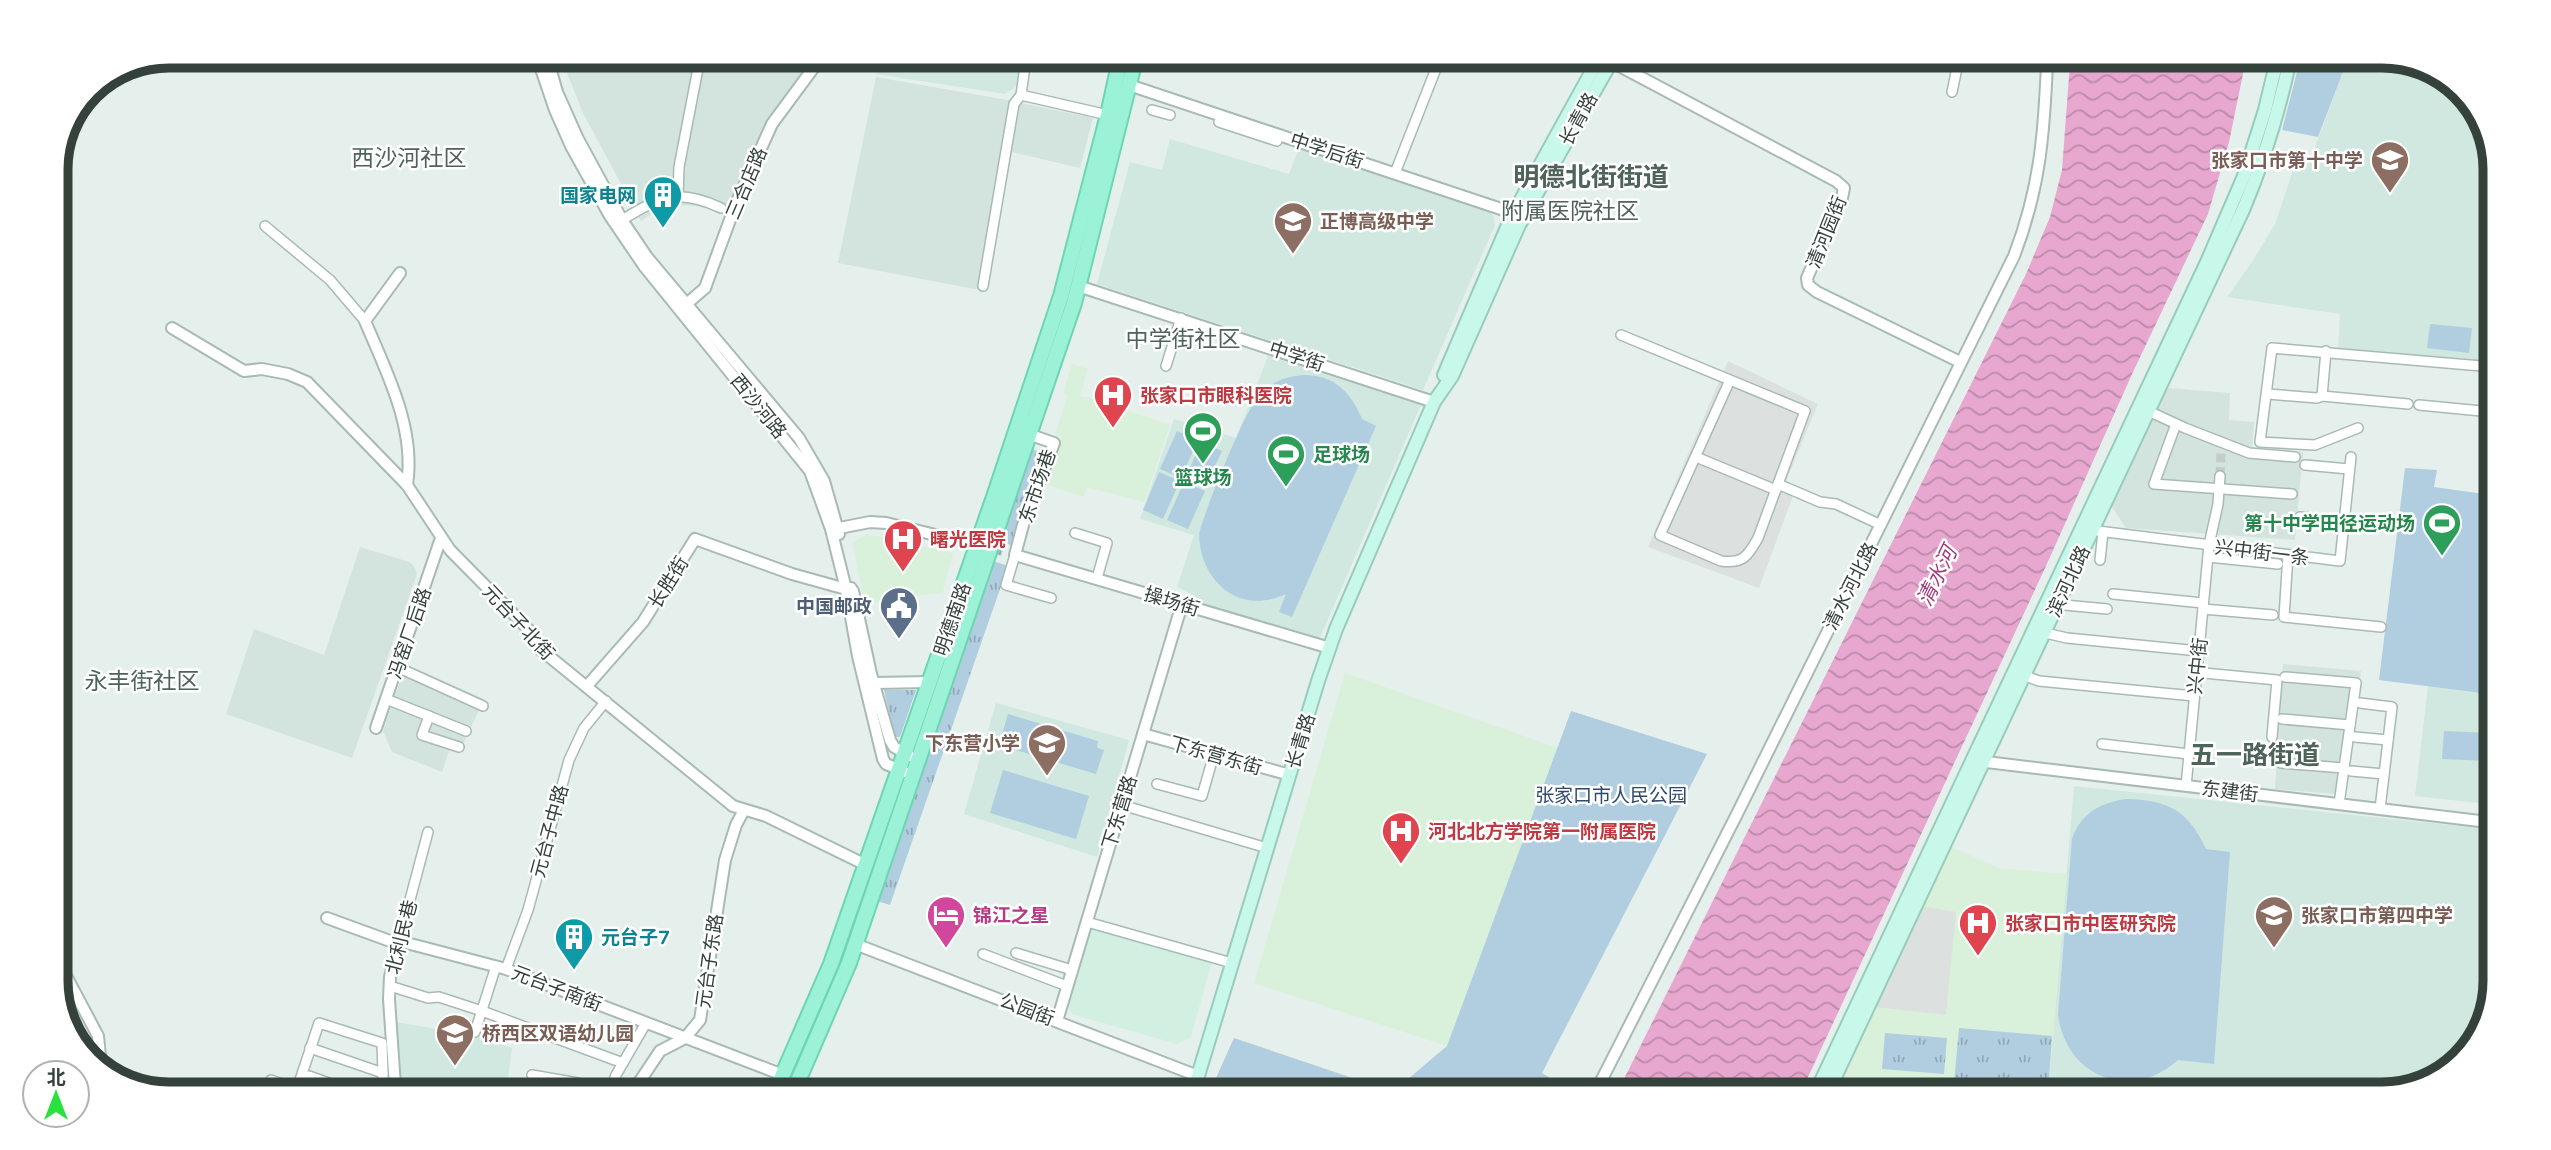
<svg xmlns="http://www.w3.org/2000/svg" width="2551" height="1150" font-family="'Varela Round','Noto Sans SC',sans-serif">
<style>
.residential{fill:#d3e3de}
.commercial{fill:#d1f0e2}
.education{fill:#d0e8e0}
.medical{fill:#d9f0db}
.grass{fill:url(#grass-tufts)}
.park{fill:#b1cde0}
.parking{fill:#dce1df}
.water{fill:url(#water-waves)}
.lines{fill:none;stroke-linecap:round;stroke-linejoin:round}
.minor-tunnel{stroke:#c2cdc9;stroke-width:9;stroke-dasharray:9 4.5;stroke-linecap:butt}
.minor-casing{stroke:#a8bab3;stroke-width:12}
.tertiary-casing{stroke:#a8bab3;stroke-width:14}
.secondary-casing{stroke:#99cbbc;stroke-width:16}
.primary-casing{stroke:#6ed5b2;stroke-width:18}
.minor{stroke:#fff;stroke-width:9}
.tertiary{stroke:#fff;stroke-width:10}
.secondary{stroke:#c7f8ea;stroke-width:12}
.primary{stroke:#9bf2d6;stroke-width:14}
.labels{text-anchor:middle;stroke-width:5;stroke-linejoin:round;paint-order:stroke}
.street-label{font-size:19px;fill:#35423c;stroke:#fff}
.education-label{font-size:19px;font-weight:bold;fill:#785e54;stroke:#fff;text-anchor:start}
.culture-label{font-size:19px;font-weight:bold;fill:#0d838f;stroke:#fff;text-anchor:end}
.health-label{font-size:19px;font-weight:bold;fill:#be3a42;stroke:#fff;text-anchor:start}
.leisure-label{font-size:19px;font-weight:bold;fill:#27864d;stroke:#fff;text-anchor:start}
.service-label{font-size:19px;font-weight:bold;fill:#4e5e75;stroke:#fff;text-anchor:end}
.park-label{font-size:19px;fill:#2f496c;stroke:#fff}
.hotel-label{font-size:19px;font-weight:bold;fill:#b23c85;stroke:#fff;text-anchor:start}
.water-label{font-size:21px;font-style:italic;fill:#a13b7a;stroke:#fff}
.quarter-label{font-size:23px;fill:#4e635a;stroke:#fff}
.district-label{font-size:26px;font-weight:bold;fill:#4e635a;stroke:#fff}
.rim{fill:none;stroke:#35423c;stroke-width:9}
</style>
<defs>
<pattern id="grass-tufts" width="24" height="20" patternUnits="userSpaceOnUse" patternTransform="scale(1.75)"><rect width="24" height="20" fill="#b1cde0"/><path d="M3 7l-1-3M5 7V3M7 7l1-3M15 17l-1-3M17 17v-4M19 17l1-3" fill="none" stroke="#91a8b7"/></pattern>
<pattern id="water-waves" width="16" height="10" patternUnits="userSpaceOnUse" patternTransform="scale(1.75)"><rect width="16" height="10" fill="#e7a7cf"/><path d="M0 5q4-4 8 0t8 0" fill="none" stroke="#bc8aa9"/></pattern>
</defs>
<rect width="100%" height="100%" fill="#e5f0ec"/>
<g class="residential">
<polygon points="561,58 811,59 767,121 743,167 726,216 703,206 666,205 641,221 583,113"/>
<polygon points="876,77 1007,100 1093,118 1080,168 1012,152 985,291 838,263"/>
<polygon points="2168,388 2230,393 2229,420 2254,422 2252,450 2303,452 2295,540 2126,528 2112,507"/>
<polygon points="360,547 409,562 413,565 417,574 352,758 226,714 254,629 324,655"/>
<polygon points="406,664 484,699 460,751 450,748 442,772 392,752 383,731"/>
<polygon points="2283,664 2361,671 2346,795 2275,789"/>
</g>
<polygon class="commercial" points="1090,927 1212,961 1191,1037 1177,1044 1072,1014 1068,1006"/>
<g class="education">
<polygon points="879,59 1024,59 1020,84 1005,94 876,74"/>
<polygon points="2346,64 2425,65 2476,106 2495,163 2493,362 2338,348 2340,314 2227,297 2252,262 2275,224 2296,161 2309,163"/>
<polygon points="1170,139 1289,174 1299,147 1491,212 1494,217 1495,225 1423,390 1097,284 1130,162 1162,170"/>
<polygon points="1268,356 1421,405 1319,640 1189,602 1191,594 1177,587 1194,535 1140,519 1174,419 1236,438"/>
<polygon points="2428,686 2489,694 2488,804 2415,796"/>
<polygon points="996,703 1129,740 1097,857 964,814"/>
<polygon points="2074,786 2488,829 2486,1024 2444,1075 2382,1094 2048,1093"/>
<polygon points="396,1022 482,1037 512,1048 507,1087 401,1086"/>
</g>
<g class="medical">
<polygon points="1072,364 1088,369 1080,396 1092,398 1170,425 1144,502 1087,487 1084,497 1045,484 1062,437 1055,434 1068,395 1063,393"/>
<polygon points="867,534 953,553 943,592 865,604 852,543"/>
<polygon points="1345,673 1558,748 1447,1046 1254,983"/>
<polygon points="1947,845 1999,868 2067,874 2048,1093 1971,1089 1970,1092 1837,1092"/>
</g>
<g class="grass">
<polygon points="1029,448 1043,453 1013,546 1005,543 1001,556 996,554"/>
<polygon points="993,561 1008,566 890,905 877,901"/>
<polygon points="884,690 916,690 900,737 895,737"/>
<polygon points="1959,1028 2052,1036 2048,1093 1970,1089 1970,1085 1954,1083"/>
<polygon points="1885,1033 1947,1038 1944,1074 1882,1069"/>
</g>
<g class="park">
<polygon points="954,59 1004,59 1002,67"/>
<polygon points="2299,64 2346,64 2318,137 2282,130"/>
<polygon points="2430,324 2472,328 2469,353 2427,348"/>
<path d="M1304 375C1334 375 1351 392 1362 419L1376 426 1292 617 1279 612 1286 594C1240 616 1200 582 1199 534 1204 512 1246 408 1260 394 1271 382 1287 376 1304 375Z"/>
<polygon points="1177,431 1198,440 1181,478 1160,469"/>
<polygon points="1201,442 1222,451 1205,488 1185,479"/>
<polygon points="2405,468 2437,470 2434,487 2491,495 2489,694 2379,680"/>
<polygon points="1159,472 1180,481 1163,519 1143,510"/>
<polygon points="1184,482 1205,491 1188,529 1167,520"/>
<polygon points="1571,711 1707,754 1542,1073 1573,1091 1395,1090 1447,1046"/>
<polygon points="1008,714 1098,741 1097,748 1104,750 1096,774 999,745"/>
<polygon points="2444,731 2489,733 2488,761 2442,759"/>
<polygon points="1003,770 1089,796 1076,839 990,813"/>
<path d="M2126 799C2168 800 2188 810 2206 849L2230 852 2214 1064 2178 1060C2130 1103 2065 1076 2058 1014L2072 839C2081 813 2100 803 2126 799Z"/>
<polygon points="1234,1038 1388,1090 1211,1089"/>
</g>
<g class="parking">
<polygon points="1728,361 1818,404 1782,491 1793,496 1759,588 1648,547"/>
<polygon points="1920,906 1956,912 1946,1015 1875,1007"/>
</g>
<polygon class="water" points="2070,63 2245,64 2229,142 2208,214 2133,372 2046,566 1801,1092 1618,1091 2026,274 2050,217 2062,170"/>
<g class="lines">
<polyline class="minor-tunnel" points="2220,476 2221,453"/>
<g class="minor-casing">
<g id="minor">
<polyline points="1026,59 1021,95 1108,115"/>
<polyline points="1952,92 1958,63"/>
<polyline points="1152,110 1170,115"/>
<polyline points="1219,122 1277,141"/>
<polyline points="1395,173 1439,61"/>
<polyline points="678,196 679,167 700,58"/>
<path d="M622 220C661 196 678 188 721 208"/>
<polyline points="265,226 330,280 365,321"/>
<polyline points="983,286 1014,104 1021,95"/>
<path d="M1621 335 1805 411 1758 538C1748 556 1743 564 1721 561L1660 535 1730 380"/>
<polyline points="1166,366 1181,318"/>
<polyline points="2268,394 2317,398 2322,396 2408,404"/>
<polyline points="2322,396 2326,351"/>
<polyline points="2419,405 2492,412"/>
<polyline points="2144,409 2185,428 2249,453 2295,457"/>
<polyline points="2176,424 2154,484 2292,494"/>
<polyline points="2358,428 2315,445 2260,442 2272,348 2493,367"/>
<polyline points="1696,457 1776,490"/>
<polyline points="2305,465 2349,469"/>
<polyline points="1778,484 1820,502 1836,504 1881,525"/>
<polyline points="2300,517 2392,527"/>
<polyline points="2090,530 2340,561 2351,457"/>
<polyline points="1075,533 1107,543 1097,578"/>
<polyline points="1015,555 1006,585 1051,598"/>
<polyline points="2288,555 2284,617 2381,627"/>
<polyline points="2208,557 2278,564"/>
<polyline points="2100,560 2103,532"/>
<polyline points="2113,594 2203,603"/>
<polyline points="2054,604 2107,609"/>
<polyline points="2203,609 2273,615"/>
<polyline points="2041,632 2067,638 2199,651"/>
<polyline points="397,667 483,706"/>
<polyline points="2204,673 2277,680 2272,737"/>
<polyline points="2020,674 2039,681 2194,696"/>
<polyline points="2285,677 2356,683 2339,804"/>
<polyline points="386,699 466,731"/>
<polyline points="2360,703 2392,707 2380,809"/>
<polyline points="429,716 422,735 459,747"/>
<polyline points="2282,719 2350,725"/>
<polyline points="2355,737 2388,740"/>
<polyline points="2102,744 2189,754"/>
<polyline points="2281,763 2344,768"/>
<polyline points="2351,771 2384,774"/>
<polyline points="1157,784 1202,796 1214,754"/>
<polyline points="2186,786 2209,545 2218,504 2220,476"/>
<polyline points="1122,805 1267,848"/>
<polyline points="1087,922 1232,963"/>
<polyline points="399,941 428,832"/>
<polyline points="1016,953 1072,970"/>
<polyline points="983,954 1067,986"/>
<polyline points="506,969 528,910 569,760 584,728 606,701"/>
<polyline points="390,986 428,998 439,997 482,1011 623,1063"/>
<polyline points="475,1032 496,966"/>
<polyline points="310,1048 383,1073 383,1086"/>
<polyline points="532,1075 578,1083 585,1087"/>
<polyline points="309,1076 337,1086"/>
<polyline points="271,1080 287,1086"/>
<polyline points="298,1086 319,1023 382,1043 383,1073"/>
<polyline points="612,1087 616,1075 646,1023"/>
</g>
</g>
<g class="tertiary-casing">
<g id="tertiary">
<polyline points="537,57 555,110 571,146 610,216 644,266 810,471 831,529 846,589 858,656 883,759 886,764 905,772"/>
<polyline points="547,57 557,92 578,139 622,220 647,257 799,438 824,481 839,534"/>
<polyline points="1612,62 1836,181 1844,188 1842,198 1807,278 1808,285 1817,292 1960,362"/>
<polyline points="1129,85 1522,216"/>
<path d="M400 273 365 321C386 371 416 428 407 485"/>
<polyline points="1078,286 1434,402"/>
<polyline points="683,307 705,288 735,206 772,124 820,59"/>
<polyline points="172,328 244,371 262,369 288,374 307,382 407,485 450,550 528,629 540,649 733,806 766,816 866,865"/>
<polyline points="1028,434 1054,443 1023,525 1015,555 1330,648"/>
<polyline points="834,529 870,522 886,523 977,545"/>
<polyline points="853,591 871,674 890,740 894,747 910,756"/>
<polyline points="874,683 929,682"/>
<polyline points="587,686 643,622 695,539 792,574 846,589 851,588"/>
<polyline points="376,728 441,538"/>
<polyline points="1143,734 1290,775"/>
<polyline points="1978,761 2488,822"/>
<polyline points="327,918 390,941 399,941 506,969 783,1075"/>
<polyline points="855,944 1198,1076"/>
<polyline points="56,957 98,1036 101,1066"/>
<polyline points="1057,1021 1182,604"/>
<polyline points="395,1086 389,999 390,977 399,941"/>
<polyline points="636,1087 660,1051 685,1038 700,1020 725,860 736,825 744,810"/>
<path d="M1596 1091 1736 816 2014 256C2040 188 2044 135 2047 63"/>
</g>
</g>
<g class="secondary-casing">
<g id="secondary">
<polyline points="1444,375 1511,218 1597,62"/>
<polyline points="1194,1089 1318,681 1336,629 1434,402 1452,376 1519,225 1611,62"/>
<polyline points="1816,1092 2207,262 2244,176 2265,110 2276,64"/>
<path d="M1828 1092 2243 210C2263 163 2278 114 2289 64"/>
</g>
</g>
<g class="primary-casing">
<g id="primary">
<polyline points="777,1088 831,964 995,494 1061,296 1108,115 1120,60"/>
<polyline points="795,1088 849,963 1074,303 1135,60"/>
</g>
</g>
<use href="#minor" class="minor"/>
<use href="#tertiary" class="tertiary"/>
<use href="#secondary" class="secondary"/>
<use href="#primary" class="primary"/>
</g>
<defs>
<g id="school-pin" transform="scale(2.0125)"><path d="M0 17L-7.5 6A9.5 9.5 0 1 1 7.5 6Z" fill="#8d6e63" stroke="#fff"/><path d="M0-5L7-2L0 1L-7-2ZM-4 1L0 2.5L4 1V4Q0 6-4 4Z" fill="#fff"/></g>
<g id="building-pin" transform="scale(2.0125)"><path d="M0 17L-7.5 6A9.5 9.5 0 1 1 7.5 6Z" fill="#0f9aa8" stroke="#fff"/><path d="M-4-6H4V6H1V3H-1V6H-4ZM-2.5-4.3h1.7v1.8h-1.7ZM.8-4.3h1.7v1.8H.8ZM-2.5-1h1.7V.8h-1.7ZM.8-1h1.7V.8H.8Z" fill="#fff"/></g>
<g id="hospital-pin" transform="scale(2.0125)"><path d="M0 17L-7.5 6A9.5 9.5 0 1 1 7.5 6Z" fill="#e0444e" stroke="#fff"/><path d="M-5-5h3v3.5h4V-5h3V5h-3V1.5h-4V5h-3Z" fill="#fff"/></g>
<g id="stadium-pin" transform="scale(2.0125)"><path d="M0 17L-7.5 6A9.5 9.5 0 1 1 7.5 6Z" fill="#2e9e5b" stroke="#fff"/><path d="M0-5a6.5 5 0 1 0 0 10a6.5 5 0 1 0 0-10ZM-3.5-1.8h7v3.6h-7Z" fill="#fff"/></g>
<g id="civic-pin" transform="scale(2.0125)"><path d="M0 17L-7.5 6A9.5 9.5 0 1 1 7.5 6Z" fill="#5c6f8a" stroke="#fff"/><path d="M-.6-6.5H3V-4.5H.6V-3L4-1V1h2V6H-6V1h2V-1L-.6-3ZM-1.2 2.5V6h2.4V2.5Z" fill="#fff"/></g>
<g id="hotel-pin" transform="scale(2.0125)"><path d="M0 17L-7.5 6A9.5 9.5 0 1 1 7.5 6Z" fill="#d1479c" stroke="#fff"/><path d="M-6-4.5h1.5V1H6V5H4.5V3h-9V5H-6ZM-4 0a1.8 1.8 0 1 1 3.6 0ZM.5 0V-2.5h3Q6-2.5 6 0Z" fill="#fff"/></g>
</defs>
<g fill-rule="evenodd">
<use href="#school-pin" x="2390" y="160"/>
<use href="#building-pin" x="663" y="195"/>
<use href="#school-pin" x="1293" y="221"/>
<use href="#hospital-pin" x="1113" y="395"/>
<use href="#stadium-pin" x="1203" y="431"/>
<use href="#stadium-pin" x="1286" y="454"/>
<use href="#stadium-pin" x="2442" y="523"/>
<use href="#hospital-pin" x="903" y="539"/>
<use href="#civic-pin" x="899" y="606"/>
<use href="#school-pin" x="1047" y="743"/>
<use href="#hospital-pin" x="1401" y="831"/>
<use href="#hotel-pin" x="946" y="915"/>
<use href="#school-pin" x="2274" y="915"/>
<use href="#hospital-pin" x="1978" y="923"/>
<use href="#building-pin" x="574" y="937"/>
<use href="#school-pin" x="455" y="1033"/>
</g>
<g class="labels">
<g class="street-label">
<text transform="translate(1578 119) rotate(-61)" y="7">长青路</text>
<text transform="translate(1327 150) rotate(18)" y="7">中学后街</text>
<text transform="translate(746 183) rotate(-67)" y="7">三合店路</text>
<text transform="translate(1826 232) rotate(-68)" y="7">清河园街</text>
<text transform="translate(1297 356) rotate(18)" y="7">中学街</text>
<text transform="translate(759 406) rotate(51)" y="7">西沙河路</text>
<text transform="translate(1037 486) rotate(-71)" y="7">东市场巷</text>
<text transform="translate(2262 552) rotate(7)" y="7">兴中街一条</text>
<text transform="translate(2068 581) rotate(-65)" y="7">滨河北路</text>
<text transform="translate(668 582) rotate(-58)" y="7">长胜街</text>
<text transform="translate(1850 586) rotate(-63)" y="7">清水河北路</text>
<text transform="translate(1172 601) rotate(17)" y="7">操场街</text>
<text transform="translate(952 619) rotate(-71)" y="7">明德南路</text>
<text transform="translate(519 622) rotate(47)" y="7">元台子北街</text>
<text transform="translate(409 633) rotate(-71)" y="7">冯窑厂后路</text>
<text transform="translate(2197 666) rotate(-84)" y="7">兴中街</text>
<text transform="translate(1300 741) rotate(-73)" y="7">长青路</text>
<text transform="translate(1216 755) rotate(16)" y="7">下东营东街</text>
<text transform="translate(2230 791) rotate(7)" y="7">东建街</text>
<text transform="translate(1119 812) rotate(-73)" y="7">下东营路</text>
<text transform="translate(549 831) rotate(-75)" y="7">元台子中路</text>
<text transform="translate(401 937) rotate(-76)" y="7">北利民巷</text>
<text transform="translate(709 961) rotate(-82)" y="7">元台子东路</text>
<text transform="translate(557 988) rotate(21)" y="7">元台子南街</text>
<text transform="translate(1027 1009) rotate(21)" y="7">公园街</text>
</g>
<g class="education-label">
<text x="2363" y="167" text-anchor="end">张家口市第十中学</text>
<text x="1320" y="228">正博高级中学</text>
<text x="1020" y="750" text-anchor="end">下东营小学</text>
<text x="2301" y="922">张家口市第四中学</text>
<text x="482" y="1040">桥西区双语幼儿园</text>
</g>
<g class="culture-label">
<text x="636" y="202">国家电网</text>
<text x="601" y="944" text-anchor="start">元台子7</text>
</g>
<g class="health-label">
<text x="1140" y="402">张家口市眼科医院</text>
<text x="930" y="546">曙光医院</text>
<text x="1428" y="838">河北北方学院第一附属医院</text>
<text x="2005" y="930">张家口市中医研究院</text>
</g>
<g class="leisure-label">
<text x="1313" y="461">足球场</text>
<text x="1203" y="484" text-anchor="middle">篮球场</text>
<text x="2415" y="530" text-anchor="end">第十中学田径运动场</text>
</g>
<g class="service-label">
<text x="872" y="613">中国邮政</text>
</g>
<g class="park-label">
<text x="1611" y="802">张家口市人民公园</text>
</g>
<g class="hotel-label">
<text x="973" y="922">锦江之星</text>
</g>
<g class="water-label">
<text transform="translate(1937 576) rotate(-64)" y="7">清水河</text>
</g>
<g class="quarter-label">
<text x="409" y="166">西沙河社区</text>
<text x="1570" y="219">附属医院社区</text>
<text x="1183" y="347">中学街社区</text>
<text x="142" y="689">永丰街社区</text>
</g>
<g class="district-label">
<text x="1591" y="186">明德北街街道</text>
<text x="2255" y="764">五一路街道</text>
</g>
</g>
<path d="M0 0H2551V1150H0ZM169 68H2382A101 101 0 0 1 2483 169V981A101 101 0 0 1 2382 1082H169A101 101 0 0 1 68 981V169A101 101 0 0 1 169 68Z" fill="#fff" fill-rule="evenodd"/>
<path class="rim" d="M169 68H2382A101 101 0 0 1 2483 169V981A101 101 0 0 1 2382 1082H169A101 101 0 0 1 68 981V169A101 101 0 0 1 169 68Z"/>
<g transform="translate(56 1094)"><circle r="33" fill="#ffffff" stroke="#aeb3b1" stroke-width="2"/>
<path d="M0-5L12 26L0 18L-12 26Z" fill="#2ae23e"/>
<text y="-10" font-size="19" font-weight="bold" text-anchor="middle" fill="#35423c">北</text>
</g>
</svg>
